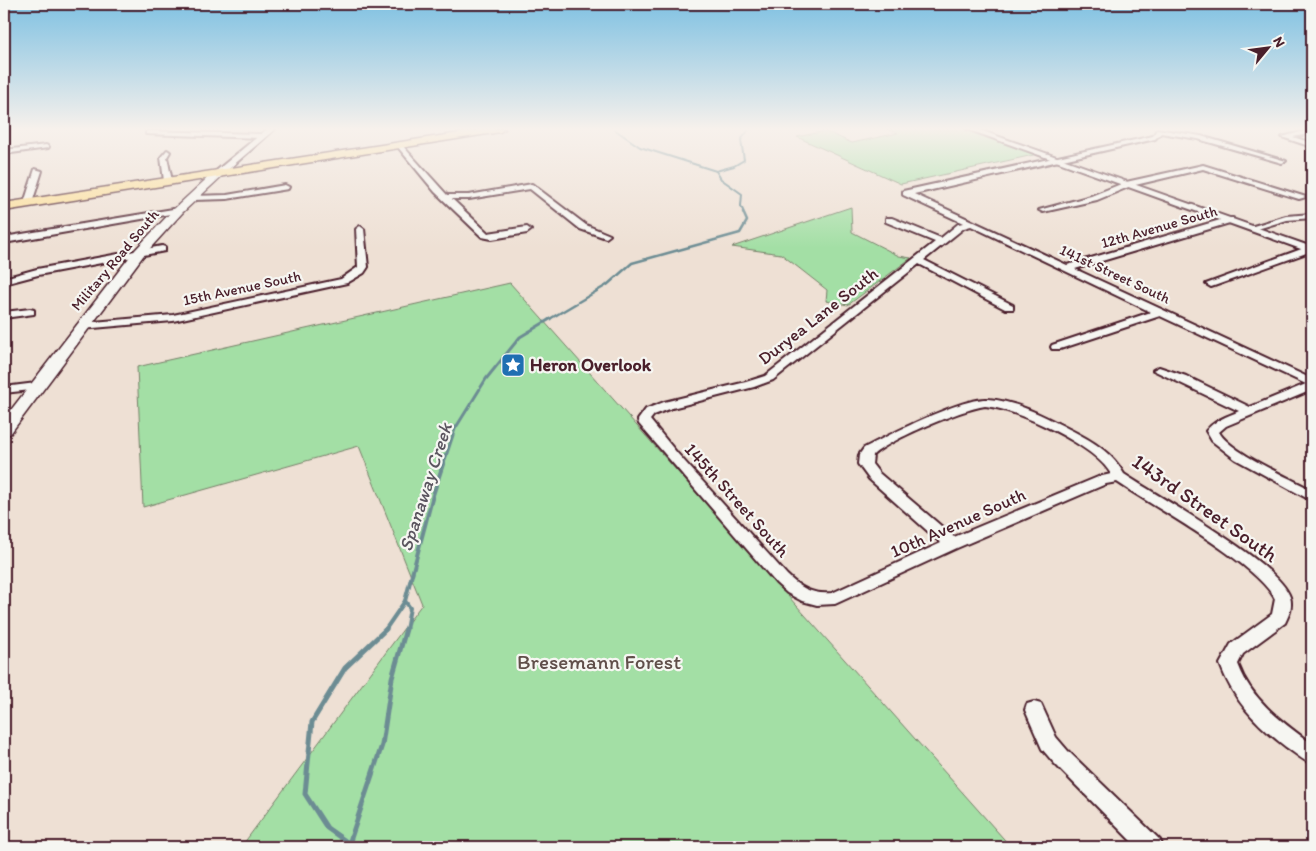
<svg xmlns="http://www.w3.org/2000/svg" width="1316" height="851" font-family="Itim,sans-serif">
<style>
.green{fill:#a3dfa5;stroke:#767f68}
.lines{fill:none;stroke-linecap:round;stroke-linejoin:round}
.stream-far4{stroke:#6c8c93;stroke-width:2}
.stream-far3{stroke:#6c8c93;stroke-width:2.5}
.stream-far2{stroke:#6c8c93;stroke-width:3}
.stream-far1{stroke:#6c8c93;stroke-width:4}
.stream{stroke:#6c8c93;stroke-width:5}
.minor-casing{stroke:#4a1f2b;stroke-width:4}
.tertiary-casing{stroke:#4a1f2b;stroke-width:4}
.secondary-casing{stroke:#4a1f2b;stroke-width:3}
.primary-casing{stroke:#4a1f2b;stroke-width:3}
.minor{fill:#f6f6f2;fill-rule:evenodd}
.tertiary{fill:#f6f6f2;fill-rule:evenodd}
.secondary{fill:#f6f6f2;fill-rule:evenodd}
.primary{fill:#fcde96;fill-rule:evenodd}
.labels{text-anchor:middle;stroke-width:4.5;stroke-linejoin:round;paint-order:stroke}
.far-street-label{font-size:15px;fill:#4a1f2b;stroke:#f6f6f2}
.street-label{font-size:18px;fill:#4a1f2b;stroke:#f6f6f2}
.poi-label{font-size:18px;font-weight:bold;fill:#4a1f2b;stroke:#f6f6f2;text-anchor:start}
.water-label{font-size:19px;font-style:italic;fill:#5b555f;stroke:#f6f6f2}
.near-street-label{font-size:21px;fill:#4a1f2b;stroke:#f6f6f2}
.near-park-label{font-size:21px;fill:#604f4a;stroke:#f6f6f2}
</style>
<rect width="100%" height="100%" fill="#eee0d4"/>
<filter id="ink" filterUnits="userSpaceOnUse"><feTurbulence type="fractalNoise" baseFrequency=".02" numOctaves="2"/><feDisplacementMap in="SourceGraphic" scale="10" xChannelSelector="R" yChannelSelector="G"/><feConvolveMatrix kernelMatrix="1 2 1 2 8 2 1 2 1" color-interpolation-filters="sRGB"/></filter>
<g filter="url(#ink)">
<g class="green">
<polygon points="886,129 966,129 1038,154 901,184 797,137 825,131 852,143 898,133"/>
<polygon points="851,207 852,232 899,256 911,258 848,305 826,301 827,290 781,254 732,247"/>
<polygon points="510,283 1011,847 241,847 422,604 359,446 143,507 137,367"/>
</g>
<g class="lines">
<g class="stream-far4">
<polyline points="614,129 640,147 716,171"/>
<polyline points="744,213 741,206 742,194 721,179 716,171 734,166 744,160 741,140 749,129"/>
</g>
<polyline class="stream-far3" points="548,320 607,285 632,263 740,233 747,221 743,212"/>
<polyline class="stream-far2" points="446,456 455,429 486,379 520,337 550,319"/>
<g class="stream-far1">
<polyline points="405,601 410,608 406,630"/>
<polyline points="385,630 405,601 433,495 446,455"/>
</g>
<g class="stream">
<polyline points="349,844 382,745 392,678 406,629"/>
<polyline points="354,847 327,828 305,794 312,722 345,668 386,629"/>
</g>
<g class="minor-casing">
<g id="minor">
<path d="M1157 129 1201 136 1286 161 1282 163 1198 139 1161 133 1155 139 914 194 1067 265 1227 218H1233V222L1075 269 1312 379V390L1226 426 1219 432C1231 453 1289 477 1312 490V501L1235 459 1212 441 1206 431C1214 420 1227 417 1239 411L1153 370 1159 367 1186 376 1250 407 1306 384 1160 316 1060 349H1052L1051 347 1052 345 1151 312 971 226 964 228 924 260 1013 305V309H1005L919 264 773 380 754 387 672 408 654 415 650 420 677 453 787 575C800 588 813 595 832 593L941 543 869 479 858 464 859 455 864 448C889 435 962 397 988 399 1016 401 1044 416 1069 429 1091 440 1113 453 1124 474 1160 498 1278 562 1290 597 1293 606 1289 615 1285 623L1243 654 1238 664C1251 700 1282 722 1312 744V764C1302 760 1295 753 1286 747 1256 724 1233 700 1220 664L1231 644 1272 614 1275 599C1257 563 1154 507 1117 482L1106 484 957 548 835 604 817 605 802 601 787 593 776 583 639 424 638 420 646 409 664 402 746 382 765 376 935 242 886 222V218H892L941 238 958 224 963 223 903 195V191L1153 136ZM985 406C1017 409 1096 446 1111 474L1098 477 954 537 879 473 872 464 873 455C891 439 960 410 985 406Z"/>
<polygon points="1312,129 1312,133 1293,137 1312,143 1312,147 1282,137"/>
<polygon points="148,131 262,134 265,136 262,138 146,134 146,132"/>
<polygon points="397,144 401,144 447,195 469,195 532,184 586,225 610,235 606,238 580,229 530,189 469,199 452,199 488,233 527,227 531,230 527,233 492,239 482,237 435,192 397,146"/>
<polygon points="46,145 49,147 48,148 4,154 4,150"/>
<polygon points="167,150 170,152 167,157 172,181 168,183 164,181 161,157"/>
<polygon points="1203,165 1306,197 1299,199 1203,169 1131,186 1097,200 1043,212 1039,210 1091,196 1126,182"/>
<polygon points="35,169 42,171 32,203 25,205 24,203"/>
<polygon points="285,185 289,187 288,189 227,199 193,200 189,198 193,196 227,195"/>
<polygon points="179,208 183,210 182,212 4,243 4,237"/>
<polygon points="1312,214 1312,218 1287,220 1251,231 1247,228 1286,216"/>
<polygon points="360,226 364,229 368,267 364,273 347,283 173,321 82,329 77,326 82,323 173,315 341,279 358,267 356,229"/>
<polygon points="162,246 165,247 165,251 38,275 4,284 4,278 37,269"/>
<polygon points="1307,247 1312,247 1312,251 1214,286 1211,287 1206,284"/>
<polygon points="30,309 34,310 34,314 4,318 4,312"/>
<polygon points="36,383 40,385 42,387 40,389 4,393 4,387"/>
<polygon points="1034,702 1041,704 1056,737 1068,751 1160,840 1163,847 1137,847 1054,763 1042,749 1025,710 1027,704"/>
</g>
</g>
<g class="tertiary-casing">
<g id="tertiary">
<polygon points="267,129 275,129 222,175 216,175 216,171"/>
<polygon points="967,129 977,129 1312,247 1312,253"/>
</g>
</g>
<g class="secondary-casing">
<polygon id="secondary" points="219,170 224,173 223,175 183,212 143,256 10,434 4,435 4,419 135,250 175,208 215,171"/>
</g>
<g class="primary-casing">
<polygon id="primary" points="485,129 505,129 500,132 4,211 4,203"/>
</g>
<use href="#minor" class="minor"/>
<use href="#tertiary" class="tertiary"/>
<use href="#secondary" class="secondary"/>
<use href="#primary" class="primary"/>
</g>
</g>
<linearGradient id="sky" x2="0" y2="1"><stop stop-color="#7fc1e2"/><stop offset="0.52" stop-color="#f7f1ec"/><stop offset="1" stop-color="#f7f1ec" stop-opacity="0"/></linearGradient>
<rect width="1316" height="248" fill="url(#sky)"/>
<defs>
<g id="sight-square" transform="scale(1.25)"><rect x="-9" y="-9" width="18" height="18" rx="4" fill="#1f6fb2" stroke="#f6f6f2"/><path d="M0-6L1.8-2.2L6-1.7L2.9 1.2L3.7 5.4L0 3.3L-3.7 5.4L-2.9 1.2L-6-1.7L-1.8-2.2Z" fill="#fff"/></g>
</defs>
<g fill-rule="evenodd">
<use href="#sight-square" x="513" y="365"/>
</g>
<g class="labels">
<g class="far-street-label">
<text transform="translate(1159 227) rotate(-16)" y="5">12th Avenue South</text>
<text transform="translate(115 260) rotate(-50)" y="5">Military Road South</text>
<text transform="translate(1115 274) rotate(25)" y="5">141st Street South</text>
<text transform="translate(242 288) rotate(-12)" y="5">15th Avenue South</text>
</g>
<g class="street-label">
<text transform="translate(818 316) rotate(-38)" y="6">Duryea Lane South</text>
<text transform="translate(737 500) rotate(48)" y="6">145th Street South</text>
<text transform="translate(958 523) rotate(-24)" y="6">10th Avenue South</text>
</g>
<g class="poi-label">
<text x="530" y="371">Heron Overlook</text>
</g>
<g class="water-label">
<text transform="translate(425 487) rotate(-72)" y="7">Spanaway Creek</text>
</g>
<g class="near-street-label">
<text transform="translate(1205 508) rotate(35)" y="7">143rd Street South</text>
</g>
<g class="near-park-label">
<text x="599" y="669">Bresemann Forest</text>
</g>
</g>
<rect width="1316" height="851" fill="none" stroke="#f6f6f2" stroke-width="20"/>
<rect x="10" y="10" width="1296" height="831" fill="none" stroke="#4a1f2b" stroke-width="2" filter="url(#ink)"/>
<g transform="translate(1268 48) rotate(61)" stroke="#f6f6f2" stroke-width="4" paint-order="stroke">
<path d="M0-4L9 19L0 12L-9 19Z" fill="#4a1f2b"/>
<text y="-8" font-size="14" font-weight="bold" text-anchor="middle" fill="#4a1f2b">N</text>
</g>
</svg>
